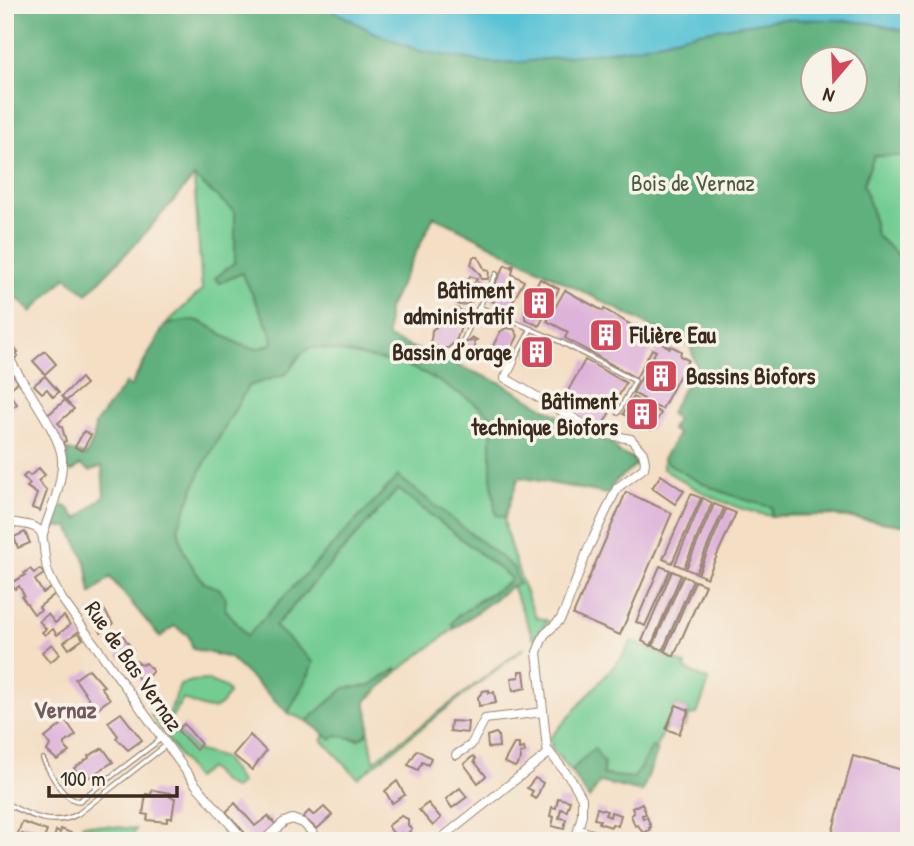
<svg xmlns="http://www.w3.org/2000/svg" width="914" height="846" font-family="'Patrick Hand',sans-serif">
<style>
.green{fill:#73cd93;stroke:#577c58;stroke-width:2}
.forest{fill:#5eb07d;stroke:#4c6d4e;stroke-width:2;fill-rule:evenodd}
.water{fill:#59c3d5;stroke:#4a767a;stroke-width:2}
.building{fill:#deb3da}
.lines{fill:none;stroke-linecap:round;stroke-linejoin:round}
.lane-casing{stroke:#988471;stroke-width:6}
.street-casing{stroke:#988471;stroke-width:10}
.lane{stroke:#fff;stroke-width:3.5}
.street{stroke:#fff;stroke-width:8}
.labels{text-anchor:middle;stroke-width:7;stroke-linejoin:round;paint-order:stroke}
.park-label{font-size:23px;fill:#4c5b41;stroke:#f7f3e8}
.poi-label{font-size:23px;font-weight:bold;fill:#3b2a1e;stroke:#f7f3e8;text-anchor:end}
.street-label{font-size:23px;fill:#3b2a1e;stroke:#f7f3e8}
.neighbourhood-label{font-size:24px;font-weight:bold;fill:#745a60;stroke:#f7f3e8}
</style>
<rect width="100%" height="100%" fill="#f7f3e8"/>
<filter id="ink" filterUnits="userSpaceOnUse"><feTurbulence type="fractalNoise" baseFrequency=".0143" numOctaves="2"/><feDisplacementMap in="SourceGraphic" scale="14" xChannelSelector="R" yChannelSelector="G"/><feConvolveMatrix kernelMatrix="1 2 1 2 8 2 1 2 1" color-interpolation-filters="sRGB"/></filter>
<filter id="wash" filterUnits="userSpaceOnUse"><feTurbulence type="fractalNoise" baseFrequency=".00686" numOctaves="4" result="noise"/><feDisplacementMap in="SourceGraphic" scale="28" xChannelSelector="R" yChannelSelector="G"/><feGaussianBlur stdDeviation="1.57" result="paint"/><feColorMatrix in="noise" values="0 0 0 0 0 0 0 0 0 0 0 0 0 0 0 0 0 1.4 0 .05"/><feComposite in="paint" operator="in"/></filter>
<g filter="url(#wash)">
<rect width="100%" height="100%" fill="#f4dec4"/>
<g class="green">
<polygon points="874,156 909,156 909,265 876,235 871,207 863,185"/>
<path d="M194 177 235 212V262L216 278 220 283 242 272 272 335 273 342C247 362 222 329 198 321 189 318 174 324 165 325L202 290Z"/>
<path d="M311 347 328 349 405 365 426 374 472 401 491 416V475L496 514 505 517C502 529 529 603 536 617L548 621 534 639 512 586 519 584 398 477 248 637 195 571 183 550 178 528 201 470 248 386 286 374 301 354Z"/>
<path d="M663 459C694 483 734 498 772 507L771 516C731 509 697 491 663 469Z"/>
<polygon points="398,489 511,578 510,582 480,599 452,624 455,628 398,671 396,669 369,686 345,688 307,721 288,713 309,674 275,626"/>
<polygon points="632,641 686,665 685,669 709,681 697,714 690,715 684,727 689,710 676,705 655,749 652,748 634,778 603,775 594,748 571,771 552,749 550,738 622,657"/>
<polygon points="525,647 358,778 322,740 325,735 331,739 336,735 358,740 366,734 368,728 374,761"/>
<path d="M207 680 225 687 229 693C215 718 206 708 183 699L172 717 169 714 180 685 192 681Z"/>
<polygon points="158,713 170,736 177,730 196,750 224,758 241,783 234,789 221,781 209,768 195,778 151,715"/>
<polygon points="83,824 136,829 130,841 75,841"/>
</g>
<g class="forest">
<path d="M5 5H323L371 31 420 51 492 63 522 62 633 48 699 32 779 19 837 20 871 23 909 32V156H874L863 185 871 207 876 235 909 265V526L830 515 771 516 772 507C734 498 694 483 663 459L678 434 671 429 677 420 670 413 696 365 690 346 434 216 388 309V338L499 382 585 431 613 444 619 453 633 458 636 465 616 481 607 494 519 477 505 517 496 515 491 475V416L472 401 426 374 405 365 328 349 311 347 301 354 286 374 248 386 201 470 178 528 183 550 195 571 204 583 219 588 226 599 225 609 247 636 398 476 513 567 519 584 512 586 455 628 452 624 457 616 509 582 511 578 398 489 275 626 313 662 309 674 288 713 230 658 193 649 188 635 174 626 160 637 110 577 91 594 86 562 69 527H51L57 504 67 507 78 519 104 496 102 466 90 471 80 465 73 471H66L68 450 86 456 94 438 95 424 126 383 130 387 165 325C174 324 189 318 198 321 222 329 247 362 273 342L272 335 242 273 220 283 215 278 235 262V212L194 177 139 240 87 294 66 277 31 312 19 299 5 307ZM813 60H855V102H813Z"/>
<path d="M396 669 398 671 366 701C365 708 368 711 369 718 372 746 352 738 336 735L331 739 307 721 345 688 369 686Z"/>
<polygon points="652,747 658,750 642,792 600,782 589,799 571,771 594,748 604,763 603,775 634,778"/>
</g>
<polygon class="water" points="323,5 909,5 909,32 871,23 837,20 779,19 699,32 633,48 522,62 492,63 420,51 371,31"/>
<g id="blocks">
<g class="building">
<polygon points="473,257 478,257 485,270 489,271 488,279 481,279 480,274 471,265"/>
<polygon points="505,265 512,269 511,266 514,265 512,274 524,281 508,310 487,298"/>
<polygon points="470,276 477,279 473,287 474,299 468,304 459,305 452,297 452,288 460,282 467,282"/>
<polygon points="540,279 559,289 539,326 525,319 525,315 529,299"/>
<polygon points="565,290 603,311 604,309 670,348 671,346 681,351 680,356 688,360 662,409 643,402 644,399 633,393 656,351 652,349 636,378 565,338 568,332 547,321"/>
<polygon points="456,308 466,313 456,341 448,348 438,348 431,341 432,330 441,323 447,324"/>
<polygon points="506,328 514,329 518,336 507,358 491,350 500,332"/>
<polygon points="472,337 477,340 474,341 476,351 470,354 466,352 463,347 467,342 473,341 470,340"/>
<polygon points="542,342 545,343 546,356 543,360 534,363 528,355 528,348 532,344"/>
<polygon points="11,344 18,352 16,354 18,356 5,367 5,349"/>
<polygon points="45,351 56,364 45,374 33,361"/>
<polygon points="585,360 626,383 600,430 559,407"/>
<polygon points="11,371 18,382 5,393 5,377"/>
<polygon points="45,376 59,392 53,397 47,389 42,393 34,385"/>
<polygon points="81,378 86,384 66,401 74,409 58,423 62,427 66,441 63,442 64,446 60,447 47,413 49,414 65,400 62,396"/>
<polygon points="8,392 17,404 5,413 5,394"/>
<polygon points="633,397 661,413 651,430 623,414"/>
<polygon points="84,431 91,435 82,451 75,447"/>
<polygon points="39,468 45,475 38,481 47,491 40,511 32,508 37,494 27,487 30,484 23,477 27,473 30,476"/>
<polygon points="661,475 684,491 675,504 652,488"/>
<polygon points="626,492 672,513 620,635 573,615"/>
<polygon points="691,494 701,498 672,563 663,559"/>
<polygon points="703,498 712,503 684,568 675,564"/>
<polygon points="714,504 724,508 696,573 686,569"/>
<polygon points="726,509 736,513 707,578 698,574"/>
<polygon points="25,532 30,543 18,548 14,537"/>
<polygon points="660,566 670,570 645,626 636,622"/>
<polygon points="30,569 34,573 40,569 44,574 35,580 43,593 51,588 55,594 39,607 41,610 34,614 22,597 24,595 19,586 15,589 11,583 25,575 24,573"/>
<polygon points="672,571 681,575 651,646 642,641"/>
<polygon points="683,576 693,580 663,650 653,646"/>
<polygon points="695,581 705,585 674,656 665,651"/>
<polygon points="99,608 100,610 103,608 113,624 101,632 89,612"/>
<polygon points="48,614 55,623 64,616 70,625 57,635 53,629 45,635 42,632 46,629 39,621"/>
<polygon points="78,632 83,639 69,649 64,642"/>
<polygon points="121,633 133,650 121,659 115,652 118,650 111,640"/>
<polygon points="52,644 60,654 50,662 42,652"/>
<polygon points="136,661 142,665 146,663 153,671 142,683 129,666"/>
<polygon points="89,669 104,686 101,687 110,699 96,709 75,679"/>
<polygon points="519,671 524,671 526,688 513,691 511,678 519,677"/>
<polygon points="489,690 489,693 494,692 496,703 479,706 478,697 483,691"/>
<polygon points="676,705 689,710 679,734 666,729"/>
<polygon points="121,713 142,740 128,750 116,738 118,736 108,722"/>
<polygon points="66,721 76,735 65,743 65,746 69,752 57,760 47,751 50,745 45,738"/>
<polygon points="451,721 468,722 467,733 450,731"/>
<polygon points="184,724 201,744 196,750 177,730"/>
<polygon points="496,733 498,735 499,747 488,748 487,736"/>
<polygon points="250,735 266,751 252,770 233,755"/>
<polygon points="514,744 519,744 519,749 524,748 525,752 520,754 521,759 515,767 504,762"/>
<polygon points="103,748 113,762 83,781 74,768 89,758 88,756"/>
<polygon points="417,750 431,758 428,765 422,762 418,770 408,765"/>
<polygon points="473,756 476,759 474,761 486,776 478,783 464,764"/>
<polygon points="853,756 906,771 903,782 909,784 909,841 830,841"/>
<polygon points="535,778 543,783 536,799 530,796 533,791 527,788"/>
<polygon points="397,781 405,795 392,803 385,791"/>
<polygon points="460,788 467,797 452,808 446,799"/>
<polygon points="152,790 171,793 170,797 175,798 172,818 167,818 167,822 147,820 148,815 143,814 146,794 151,795"/>
<polygon points="558,798 570,801 567,811 561,809 559,818 566,819 564,829 552,826 554,817 550,816 552,807 556,808"/>
<polygon points="235,803 255,826 268,816 276,825 262,838 251,840 226,812"/>
<polygon points="428,803 441,818 433,826 419,810"/>
<polygon points="642,803 646,814 642,815 643,819 647,817 651,827 649,828 650,830 643,833 638,825 635,826 631,815 634,813 632,808"/>
<polygon points="324,807 332,815 317,829 303,817 309,811 313,815 316,814"/>
<polygon points="597,808 607,811 605,815 610,817 611,812 621,815 618,826 612,824 611,827 599,823 600,820 594,819"/>
<polygon points="401,816 408,819 408,825 412,829 404,837 401,833 396,837 388,826"/>
<polygon points="22,822 47,831 43,841 29,841 31,837 22,834 20,837 17,836"/>
<polygon points="61,829 71,833 68,841 54,838 56,831 60,833"/>
</g>
</g>
</g>
<g filter="url(#ink)">
<use href="#blocks" fill-opacity="0" stroke="#988471" stroke-width="2"/>
<g class="lines">
<g class="lane-casing">
<g id="lane">
<polyline points="476,284 486,290"/>
<polyline points="479,307 496,274"/>
<polyline points="461,345 479,307 531,329"/>
<polyline points="514,360 531,329 561,342 635,381 618,413"/>
<path d="M43 759C50 772 62 800 79 801L162 738"/>
<path d="M5 803C29 815 52 828 78 814L165 746"/>
<polyline points="580,828 622,841"/>
<polyline points="5,836 11,841"/>
</g>
</g>
<g class="street-casing">
<g id="street">
<polyline points="513,362 505,378 599,433 631,439 643,453 645,462 644,468 617,488 588,549 565,610 560,620 544,635 537,652 547,749 573,782 582,798 582,815 575,841"/>
<path d="M5 370 12 363C24 386 62 436 62 460 63 484 50 511 43 534"/>
<path d="M5 522C53 526 39 531 47 569 50 580 57 590 62 599L196 785 245 841"/>
<polyline points="456,755 471,745 485,719 543,712"/>
<polyline points="263,841 284,822 292,819 303,823 321,841"/>
<polyline points="438,841 549,753"/>
</g>
</g>
<use href="#lane" class="lane"/>
<use href="#street" class="street"/>
</g>
</g>
<defs>
<g id="building-square" transform="scale(1.75)"><rect x="-9" y="-9" width="18" height="18" rx="4" fill="#d1495b" stroke="#f7f3e8"/><path d="M-4-6H4V6H1V3H-1V6H-4ZM-2.5-4.3h1.7v1.8h-1.7ZM.8-4.3h1.7v1.8H.8ZM-2.5-1h1.7V.8h-1.7ZM.8-1h1.7V.8H.8Z" fill="#fff"/></g>
</defs>
<g fill-rule="evenodd">
<use href="#building-square" x="539" y="303"/>
<use href="#building-square" x="606" y="335"/>
<use href="#building-square" x="537" y="352"/>
<use href="#building-square" x="661" y="376"/>
<use href="#building-square" x="642" y="414"/>
</g>
<g class="labels">
<g class="park-label">
<text x="693" y="191">Bois de Vernaz</text>
</g>
<g class="poi-label">
<text x="514" y="298">Bâtiment<tspan x="514" dy="26">administratif</tspan></text>
<text x="630" y="343" text-anchor="start">Filière Eau</text>
<text x="512" y="360">Bassin d’orage</text>
<text x="686" y="384" text-anchor="start">Bassins Biofors</text>
<text x="618" y="409">Bâtiment<tspan x="618" dy="26">technique Biofors</tspan></text>
</g>
<g class="street-label">
<text transform="translate(134 666) rotate(55)" y="8">Rue de Bas Vernaz</text>
</g>
<g class="neighbourhood-label">
<text x="65" y="718">Vernaz</text>
</g>
</g>
<rect width="914" height="846" fill="none" stroke="#f7f3e8" stroke-width="28"/>
<g transform="translate(834 80) rotate(199)"><circle r="33" fill="#f7f3e8" stroke="#aca397" stroke-width="2"/>
<path d="M0-5L12 26L0 18L-12 26Z" fill="#d1495b"/>
<text y="-10" font-size="19" font-weight="bold" text-anchor="middle" fill="#3b2a1e">N</text>
</g>
<path d="M49 786v10h128v-10" fill="none" stroke="#3b2a1e" stroke-width="3.5"/>
<text x="60" y="786" font-size="21" fill="#3b2a1e" stroke="#f7f3e8" stroke-width="5" paint-order="stroke">100 m</text>
</svg>
